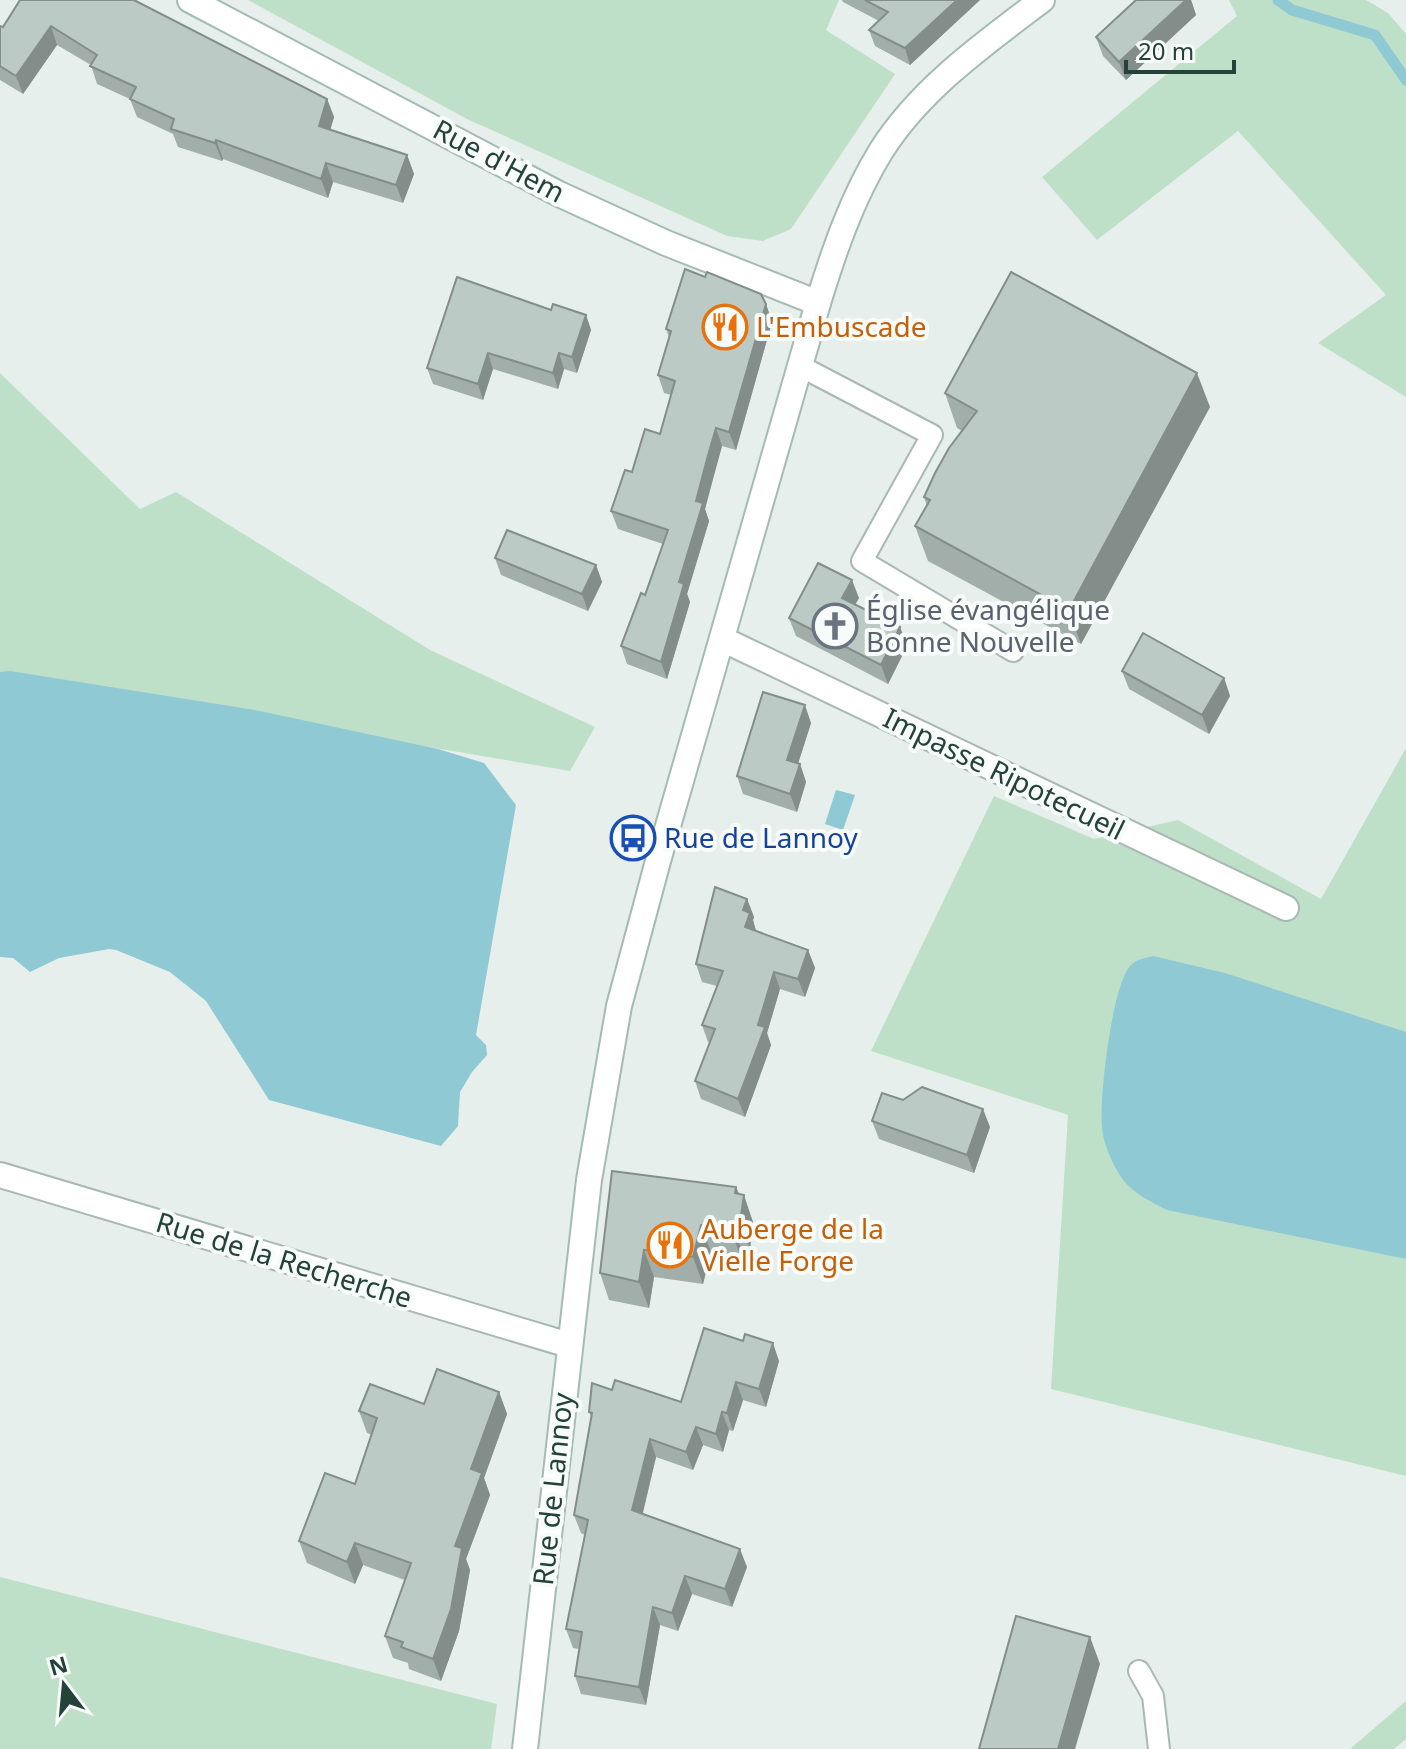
<svg xmlns="http://www.w3.org/2000/svg" width="1406" height="1749" font-family="'Noto Sans',sans-serif">
<style>
.green{fill:#bfe0c8}
.water{fill:#8ec9d4}
.lines{fill:none;stroke-linecap:round;stroke-linejoin:round}
.stream{stroke:#8ec9d4;stroke-width:11}
.lane-casing{stroke:#a8b8b2;stroke-width:24}
.street-casing{stroke:#a8b8b2;stroke-width:28}
.secondary-casing{stroke:#a4bbb3;stroke-width:28}
.lane{stroke:#fff;stroke-width:20}
.street{stroke:#fff;stroke-width:24}
.secondary{stroke:#fff;stroke-width:24}
.wall{fill:#a1aea9}
.shaded-wall{fill:#838d89}
.building{fill:#bbcac4;stroke:#838d89;stroke-width:2}
.labels{text-anchor:middle;stroke-width:8;stroke-linejoin:round;paint-order:stroke}
.street-label{font-size:28px;fill:#24423a;stroke:#f7fbf9}
.food-label{font-size:28px;fill:#c56008;stroke:#f7fbf9;text-anchor:start}
.worship-label{font-size:28px;fill:#5b616d;stroke:#f7fbf9;text-anchor:start}
.transit-label{font-size:28px;fill:#164399;stroke:#f7fbf9;text-anchor:start}
</style>
<rect width="100%" height="100%" fill="#e6efeb"/>
<g class="green">
<polygon points="248,0 839,0 826,30 895,74 791,229 763,241 727,236 467,119"/>
<polygon points="1229,0 1366,0 1388,13 1406,34 1406,397 1318,343 1386,295 1238,131 1097,240 1042,177 1237,16"/>
<polygon points="0,373 140,509 176,492 430,650 595,727 570,771 0,674"/>
<polygon points="1406,748 1406,1476 1051,1389 1068,1115 871,1051 994,796 1094,839 1178,820 1321,899"/>
<polygon points="0,1577 497,1704 491,1749 0,1749"/>
<polygon points="1406,1701 1406,1739 1394,1749 1350,1749"/>
</g>
<g class="water">
<polygon points="10,671 255,710 438,749 484,763 516,805 476,1035 486,1045 487,1055 472,1072 460,1092 458,1126 441,1146 269,1100 206,1001 170,972 116,950 109,949 59,958 30,972 13,958 0,957 0,672"/>
<polygon points="836,790 855,795 843,830 825,824"/>
<path d="M1153 956 1225 973 1406 1032V1259L1167 1210C1148 1200 1130 1192 1119 1174 1111 1160 1103 1143 1102 1127 1099 1100 1112 983 1131 965 1137 959 1145 958 1153 956Z"/>
</g>
<g class="lines">
<polyline class="stream" points="1278,0 1292,10 1375,35 1406,80"/>
<g class="lane-casing">
<g id="lane">
<polyline points="800,366 932,435 862,561 1013,651"/>
<polyline points="1139,1671 1153,1696 1159,1749"/>
</g>
</g>
<g class="street-casing">
<g id="street">
<polyline points="722,639 1286,908"/>
<polyline points="0,1175 569,1345"/>
</g>
</g>
<g class="secondary-casing">
<g id="secondary">
<polyline points="190,0 559,194 666,243 818,303"/>
<path d="M525 1749 589 1180 619 1006 658 861 818 303C834 251 852 198 881 151 920 89 985 43 1042 0"/>
</g>
</g>
<use href="#lane" class="lane"/>
<use href="#street" class="street"/>
<use href="#secondary" class="secondary"/>
</g>
<g class="wall">
<polygon points="20,0 327,99 334,117 330,130 407,155 414,174 403,203 333,182 328,198 223,159 222,161 178,147 173,134 137,117 130,99 97,84 91,65 57,45 23,94 0,80 0,26 3,27"/>
<polygon points="842,0 980,0 910,65 875,46 869,30 879,21 843,2"/>
<polygon points="1136,0 1191,0 1196,15 1126,80 1103,56 1096,37"/>
<polygon points="766,304 772,322 736,450 722,446 713,477 705,509 709,521 687,594 690,602 667,679 627,664 621,646 645,595 663,544 618,529 611,511 632,472 660,434 671,395 664,393 658,375 669,337 666,329"/>
<polygon points="551,310 586,315 591,330 577,373 564,369 558,389 493,369 483,400 433,384 427,368"/>
<polygon points="945,393 1210,407 1081,644 928,561 915,526 927,506 924,497 962,431 957,428"/>
<polygon points="495,558 596,565 602,582 588,611 501,575"/>
<polygon points="859,598 855,604 900,627 907,646 888,684 796,636 789,618"/>
<polygon points="1122,671 1224,678 1230,696 1209,734 1129,689"/>
<polygon points="811,723 798,764 800,764 806,782 797,812 743,794 737,776"/>
<polygon points="747,899 754,917 753,920 756,931 808,950 815,968 805,997 780,989 767,1033 771,1045 745,1117 701,1099 695,1081 710,1043 708,1042 702,1025 717,986 702,982 696,964"/>
<polygon points="903,1100 990,1127 974,1173 879,1139 872,1121"/>
<polygon points="736,1187 753,1222 750,1249 741,1248 740,1255 711,1252 703,1284 654,1277 649,1308 609,1300 600,1273"/>
<polygon points="779,1361 766,1407 743,1400 733,1431 729,1430 723,1452 703,1445 693,1470 656,1457 643,1513 747,1567 732,1607 692,1594 678,1631 660,1625 646,1705 581,1694 575,1676 579,1649 573,1648 566,1629 585,1535 581,1533 574,1515 592,1418 589,1412 612,1390 681,1402"/>
<polygon points="499,1392 507,1414 484,1478 490,1495 466,1559 470,1570 459,1631 441,1681 409,1669 408,1663 393,1658 385,1636 405,1580 363,1565 355,1584 307,1563 299,1541 355,1484 372,1435 367,1433 359,1411 424,1404"/>
</g>
<g class="shaded-wall">
<polygon points="957,0 980,0 910,65 905,48"/>
<polygon points="1186,0 1191,0 1196,15 1126,80 1119,62"/>
<polygon points="51,26 57,45 23,94 16,76"/>
<polygon points="327,99 334,117 326,145 319,126"/>
<polygon points="216,140 223,159 222,161 215,143"/>
<polygon points="407,155 414,174 403,203 396,185"/>
<polygon points="326,163 333,182 328,198 321,179"/>
<polygon points="766,304 772,322 736,450 729,432"/>
<polygon points="586,315 591,330 577,373 572,357"/>
<polygon points="488,353 493,369 483,400 478,384"/>
<polygon points="559,353 564,369 558,389 553,373"/>
<polygon points="1197,373 1210,407 1081,644 1069,610"/>
<polygon points="716,428 722,446 705,509 709,521 687,594 690,602 667,679 661,662 679,582 696,501"/>
<polygon points="596,565 602,582 588,611 582,594"/>
<polygon points="852,580 859,598 849,616 842,598"/>
<polygon points="900,627 907,646 888,684 881,665"/>
<polygon points="1224,678 1230,696 1209,734 1202,715"/>
<polygon points="805,705 811,723 793,779 787,760"/>
<polygon points="800,764 806,782 797,812 790,794"/>
<polygon points="747,899 754,917 753,920 756,931 751,945 745,927 743,910"/>
<polygon points="808,950 815,968 805,997 798,979"/>
<polygon points="774,972 780,989 767,1033 771,1045 745,1117 738,1099"/>
<polygon points="983,1109 990,1127 974,1173 967,1155"/>
<polygon points="736,1187 742,1204 744,1195 753,1222 750,1249 740,1223 735,1193"/>
<polygon points="731,1221 741,1248 740,1255 730,1228"/>
<polygon points="701,1225 711,1252 703,1284 693,1257"/>
<polygon points="644,1250 654,1277 649,1308 639,1282"/>
<polygon points="773,1343 779,1361 766,1407 759,1389"/>
<polygon points="736,1382 743,1400 733,1431 727,1413"/>
<polygon points="499,1392 507,1414 484,1478 490,1495 466,1559 470,1570 459,1631 441,1681 433,1659 455,1546 471,1469"/>
<polygon points="722,1412 729,1430 723,1452 716,1434"/>
<polygon points="696,1427 703,1445 693,1470 686,1452"/>
<polygon points="650,1439 656,1457 639,1528 632,1510"/>
<polygon points="355,1543 363,1565 355,1584 347,1562"/>
<polygon points="740,1549 747,1567 732,1607 725,1589"/>
<polygon points="685,1576 692,1594 678,1631 672,1613"/>
<polygon points="653,1607 660,1625 646,1705 639,1687"/>
<polygon points="1090,1637 1100,1664 1075,1749 1058,1749"/>
</g>
<g class="building">
<polygon points="20,0 134,0 327,99 319,126 407,155 396,185 326,163 321,179 216,140 215,143 171,129 174,119 130,99 136,87 90,66 97,55 51,26 16,76 0,66 0,26 3,27"/>
<polygon points="865,0 957,0 905,48 869,30 888,12"/>
<polygon points="1136,0 1186,0 1119,62 1096,37"/>
<polygon points="685,269 705,277 707,272 761,294 766,304 729,432 716,428 707,459 696,501 703,503 679,582 684,584 661,662 621,646 641,593 645,595 668,530 611,511 625,470 632,472 645,429 660,434 675,381 658,375 671,331 666,329"/>
<polygon points="1011,272 1197,373 1069,610 915,526 930,500 924,497 935,473 949,448 977,411 945,393"/>
<polygon points="457,277 551,310 553,304 586,315 572,357 559,353 553,373 488,353 478,384 427,368"/>
<polygon points="507,530 596,565 582,594 495,558"/>
<polygon points="818,563 852,580 842,598 900,627 881,665 789,618"/>
<polygon points="1143,633 1224,678 1202,715 1122,671"/>
<polygon points="763,692 805,705 787,760 800,764 790,794 737,776"/>
<polygon points="715,887 747,899 743,910 750,913 745,927 808,950 798,979 774,972 758,1025 765,1027 738,1099 695,1081 715,1029 702,1025 723,971 696,964"/>
<polygon points="922,1087 983,1109 967,1155 872,1121 882,1093 903,1100"/>
<polygon points="612,1171 736,1187 735,1193 744,1195 740,1223 731,1221 730,1228 701,1225 693,1257 644,1250 639,1282 600,1273"/>
<polygon points="704,1328 743,1341 745,1334 773,1343 759,1389 736,1382 727,1413 722,1412 716,1434 696,1427 686,1452 650,1439 632,1510 740,1549 725,1589 685,1576 672,1613 653,1607 639,1687 575,1676 582,1632 566,1629 588,1520 574,1515 592,1413 589,1412 592,1383 612,1390 615,1380 681,1402"/>
<polygon points="437,1369 499,1392 471,1469 482,1473 455,1546 462,1548 451,1609 433,1659 401,1647 403,1642 385,1636 411,1563 355,1543 347,1562 299,1541 325,1473 355,1484 377,1418 359,1411 370,1384 424,1404"/>
<polygon points="1016,1616 1090,1637 1058,1749 979,1749"/>
</g>
<defs>
<g id="restaurant-ring" transform="scale(2.3)"><circle r="9.5" fill="#f7fbf9" stroke="#e8710a" stroke-width="1.5"/><path d="M-5-6h1v4h1v-4h1v4h1v-4h1v5L-1.5 .5V6h-2V.5L-5-1ZM5-6V6H3V1.5H1.5Q1.5-4 5-6Z" fill="#e8710a"/></g>
<g id="church-ring" transform="scale(2.3)"><circle r="9.5" fill="#f7fbf9" stroke="#6b7280" stroke-width="1.5"/><path d="M-1.2-6h2.4v3.5h3.3v2.4h-3.3V6h-2.4V-.1h-3.3v-2.4h3.3Z" fill="#6b7280"/></g>
<g id="bus-ring" transform="scale(2.3)"><circle r="9.5" fill="#f7fbf9" stroke="#1a4fb4" stroke-width="1.5"/><path d="M-5-6H5V4H4V6H2V4H-2V6H-4V4H-5ZM-3.5-4V0h7V-4ZM-3.5 1.2v1.5H-2V1.2ZM2 1.2v1.5H3.5V1.2Z" fill="#1a4fb4"/></g>
</defs>
<g fill-rule="evenodd">
<use href="#restaurant-ring" x="725" y="327"/>
<use href="#church-ring" x="835" y="626"/>
<use href="#bus-ring" x="633" y="838"/>
<use href="#restaurant-ring" x="670" y="1245"/>
</g>
<g class="labels">
<g class="street-label">
<text transform="translate(499 161) rotate(28)" y="10">Rue d'Hem</text>
<text transform="translate(1004 774) rotate(26)" y="10">Impasse Ripotecueil</text>
<text transform="translate(284 1260) rotate(17)" y="10">Rue de la Recherche</text>
<text transform="translate(553 1489) rotate(-84)" y="10">Rue de Lannoy</text>
</g>
<g class="food-label">
<text x="756" y="337">L'Embuscade</text>
<text x="701" y="1239">Auberge de la<tspan x="701" dy="32">Vielle Forge</tspan></text>
</g>
<g class="worship-label">
<text x="866" y="620">Église évangélique<tspan x="866" dy="32">Bonne Nouvelle</tspan></text>
</g>
<g class="transit-label">
<text x="664" y="848">Rue de Lannoy</text>
</g>
</g>
<g transform="translate(64 1685) rotate(344)" stroke="#f7fbf9" stroke-width="6" paint-order="stroke">
<path d="M0-6L14 30L0 20L-14 30Z" fill="#24423a"/>
<text y="-12" font-size="22" font-weight="bold" text-anchor="middle" fill="#24423a">N</text>
</g>
<path d="M1126 60v12h108v-12" fill="none" stroke="#24423a" stroke-width="4"/>
<text x="1138" y="60" font-size="24" fill="#24423a" stroke="#f7fbf9" stroke-width="6" paint-order="stroke">20 m</text>
</svg>
